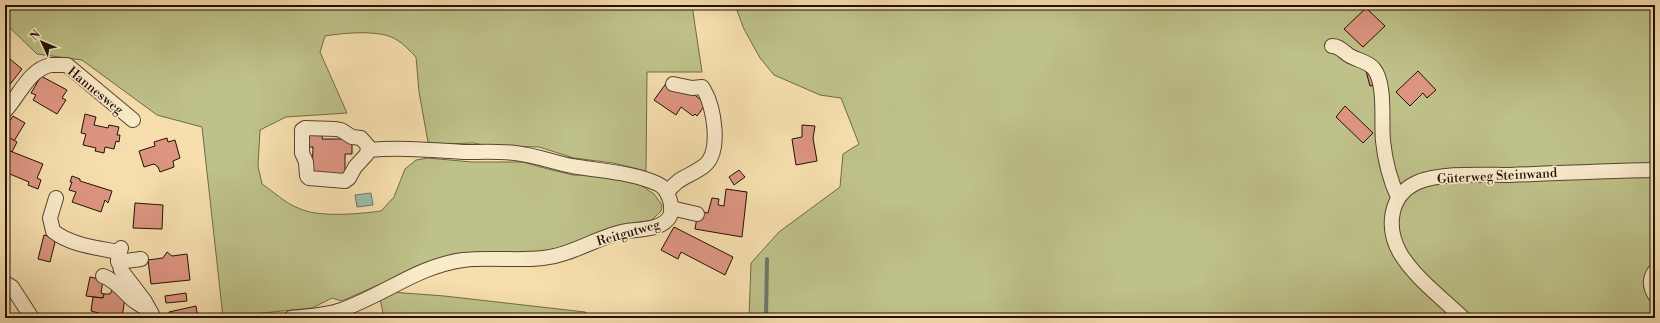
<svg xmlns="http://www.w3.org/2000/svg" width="1660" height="323" font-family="'Libre Bodoni',serif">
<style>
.green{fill:#bec189;stroke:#706948}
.water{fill:#9dbcae;stroke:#6c786b}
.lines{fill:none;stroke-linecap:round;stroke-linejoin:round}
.stream{stroke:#6c786b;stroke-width:4}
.building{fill:#dd9581;stroke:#221107}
.minor-casing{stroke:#574430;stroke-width:16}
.minor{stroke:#f9eaca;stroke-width:14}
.labels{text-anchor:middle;stroke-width:3.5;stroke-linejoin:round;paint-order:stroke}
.street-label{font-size:13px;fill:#221107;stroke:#f9eaca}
</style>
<rect width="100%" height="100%" fill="#f6dead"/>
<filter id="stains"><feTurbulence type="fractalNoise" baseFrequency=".005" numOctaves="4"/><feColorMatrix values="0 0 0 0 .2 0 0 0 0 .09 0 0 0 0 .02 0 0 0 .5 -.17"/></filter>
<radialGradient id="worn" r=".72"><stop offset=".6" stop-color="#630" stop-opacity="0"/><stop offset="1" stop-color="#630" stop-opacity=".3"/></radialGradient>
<g class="green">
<path d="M5 5H692L702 72H647L646 171 613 163 574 158 539 147 487 146 474 143 443 144 428 142 419 92 416 57C410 51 404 44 397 40 381 29 343 33 325 36L320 52 347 113 286 117 260 130 258 166 262 184C274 192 285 203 298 208 319 218 358 214 381 211L394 197 405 169 416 160 428 158 472 162H523L548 169 573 175H601L639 184 654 194 662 205 661 211 652 220 608 229 558 248 398 276 342 301 332 298 312 308 223 317 202 127 157 115 82 60 37 54 5 23Z"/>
<polygon points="735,5 1655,5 1655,318 749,318 751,263 779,232 840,187 843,154 859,144 841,98 820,95 774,75 760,58 744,29"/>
<polygon points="391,292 444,296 585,312 594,318 384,318 380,299"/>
</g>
<polygon class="water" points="371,193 373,205 357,207 355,195"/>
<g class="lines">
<polyline class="stream" points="766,318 767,259"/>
</g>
<g class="building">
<polygon points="1366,8 1385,26 1363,47 1344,29"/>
<polygon points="5,55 22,69 8,87 5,85"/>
<polygon points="1371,69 1375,85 1370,86 1366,71"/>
<polygon points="1418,71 1436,90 1427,98 1423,93 1410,106 1396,92"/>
<polygon points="41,76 67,90 62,98 66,100 57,114 33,100 36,95 31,93"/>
<polygon points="667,82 686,88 706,104 697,116 695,114 693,116 681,107 676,115 654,100"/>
<polygon points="1345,106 1373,133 1363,143 1336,117"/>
<polygon points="85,114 96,117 94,125 108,128 109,125 119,127 117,135 120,135 119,142 116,141 114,149 105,147 104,153 95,151 96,148 83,145 86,134 81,133"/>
<polygon points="13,116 25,123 14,141 5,135 5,128"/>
<polygon points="802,125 815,126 813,138 817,161 796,165 792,139 802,137"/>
<polygon points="306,133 323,133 322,139 345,139 345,141 352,141 352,154 345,154 345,176 312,176 313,147 306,147"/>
<polygon points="5,135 17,142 12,152 5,149"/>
<polygon points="167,138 168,142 175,140 180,158 173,161 174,167 160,172 158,167 154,164 144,167 139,151 155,146 154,142"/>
<polygon points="10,151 43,164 37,178 41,180 38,189 28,185 29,182 5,172 5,163"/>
<polygon points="739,170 745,177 734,185 729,177"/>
<polygon points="72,176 80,179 80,181 112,191 108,203 105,200 101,212 72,202 76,192 69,190 72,182 70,182"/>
<polygon points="726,189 747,192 742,237 695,229 698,211 708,213 712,198 719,199 718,205 724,206"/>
<polygon points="135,203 163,205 162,229 133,228"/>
<polygon points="674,227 733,257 725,275 681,252 678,259 661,250"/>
<polygon points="44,235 56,238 50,262 38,259"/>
<polygon points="167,252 172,256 187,254 190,280 151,284 148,260 163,258"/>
<polygon points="90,277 103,280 101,293 104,294 103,298 86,296"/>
<polygon points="112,290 116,290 125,297 122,318 101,318 102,314 91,311 93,297 103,298 104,294 110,294"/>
<polygon points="186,293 187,301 166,303 165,296"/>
<polygon points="196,306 198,318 170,318 169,312"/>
</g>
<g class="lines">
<g class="minor-casing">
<g id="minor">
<path d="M1332 46C1340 46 1343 52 1350 56 1357 60 1369 62 1374 69 1386 84 1381 122 1383 141 1385 160 1390 180 1398 197"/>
<path d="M5 111C19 96 29 69 51 65 56 65 62 65 67 65L133 120"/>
<polygon points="305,128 336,129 341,130 352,137 361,138 368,146 367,154 355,167 349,178 345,181 309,178 307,176 306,162 302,153 302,130"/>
<path d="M667 193C678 177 689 177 704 166 722 152 714 107 704 90L702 87 692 88 673 84"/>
<path d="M56 198 50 218 53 231C70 245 98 248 119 252"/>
<polyline points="671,208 697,214"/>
<polyline points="121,248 118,258 121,270 144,300 154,318"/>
<polyline points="118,262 141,259"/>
<path d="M1655 271C1649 279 1650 287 1655 295"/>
<path d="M103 276C121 282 129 303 147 308"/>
<polyline points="5,283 12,287 32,318"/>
<path d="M291 318C307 316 325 316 341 310 382 296 418 266 463 260 489 257 517 261 543 258 573 255 598 236 627 231 640 229 659 230 668 219 676 210 668 188 658 184 632 172 600 171 572 166 553 162 534 155 515 153 498 151 480 152 463 152 431 150 400 147 368 150"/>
<path d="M1463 318C1442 298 1415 278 1400 253 1386 228 1389 196 1416 183 1439 172 1484 175 1510 175 1558 173 1606 171 1655 170"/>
</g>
</g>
<use href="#minor" class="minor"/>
</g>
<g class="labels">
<g class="street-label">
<text transform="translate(96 90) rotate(39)" y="5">Hannesweg</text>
<text transform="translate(1497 175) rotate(-3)" y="5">Güterweg Steinwand</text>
<text transform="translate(628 232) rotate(-16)" y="5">Reitgutweg</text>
</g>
</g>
<rect width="1660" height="323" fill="none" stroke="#f6dead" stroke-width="20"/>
<rect x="6" y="6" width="1648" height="311" fill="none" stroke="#221107" stroke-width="2"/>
<rect x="10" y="10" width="1640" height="303" fill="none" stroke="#221107"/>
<g transform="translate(42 42) rotate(314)" stroke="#f9eaca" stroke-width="3" paint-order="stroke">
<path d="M0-3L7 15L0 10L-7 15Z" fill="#221107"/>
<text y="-6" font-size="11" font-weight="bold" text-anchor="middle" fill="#221107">N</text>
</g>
<rect width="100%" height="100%" filter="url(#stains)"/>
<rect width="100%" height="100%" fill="url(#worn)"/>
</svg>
